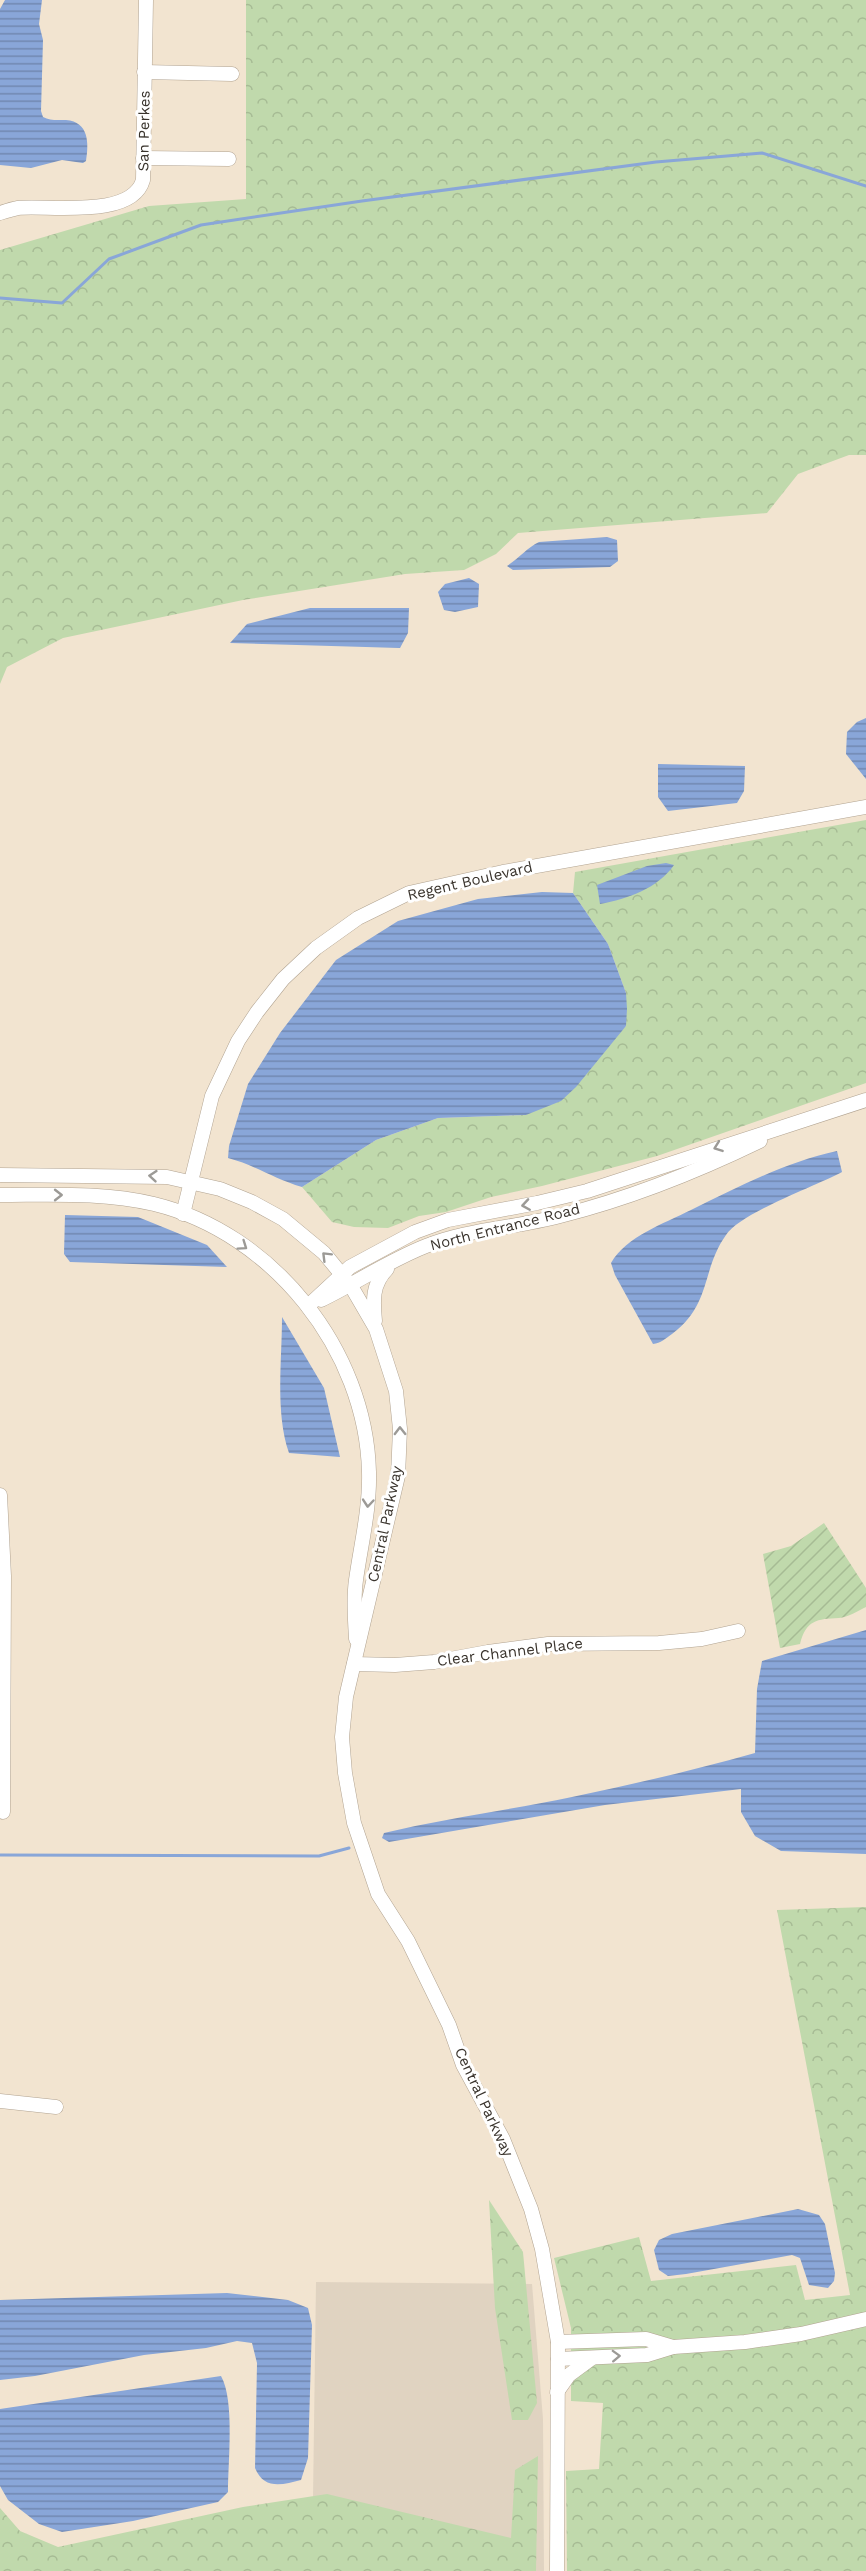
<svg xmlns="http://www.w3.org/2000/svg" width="866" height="2571" font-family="'Work Sans',sans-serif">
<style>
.commercial{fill:#e0d3c1}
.forest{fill:url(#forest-crowns)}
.garden{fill:url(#garden-furrows)}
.water{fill:url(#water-rules)}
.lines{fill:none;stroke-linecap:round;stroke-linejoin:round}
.stream{stroke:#89a6d8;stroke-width:3}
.minor-casing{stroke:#b1a391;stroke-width:15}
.minor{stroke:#fff;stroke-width:14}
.oneway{stroke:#9c9a96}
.labels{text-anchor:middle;stroke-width:6;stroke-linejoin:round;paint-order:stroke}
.street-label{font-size:15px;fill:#3a342d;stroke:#fff}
</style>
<defs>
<pattern id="forest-crowns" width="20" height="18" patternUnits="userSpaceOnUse" patternTransform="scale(1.5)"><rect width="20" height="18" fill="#c0d9ac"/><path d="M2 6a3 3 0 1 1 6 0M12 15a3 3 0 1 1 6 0" fill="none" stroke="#a6bb94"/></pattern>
<pattern id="garden-furrows" width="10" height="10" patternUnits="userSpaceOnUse" patternTransform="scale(1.5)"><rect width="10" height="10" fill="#c0d9ac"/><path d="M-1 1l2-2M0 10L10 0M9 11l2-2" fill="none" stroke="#a6bb94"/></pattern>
<pattern id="water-rules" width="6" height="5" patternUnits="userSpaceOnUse" patternTransform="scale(1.5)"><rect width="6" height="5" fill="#89a6d8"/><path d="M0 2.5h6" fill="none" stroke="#7188b0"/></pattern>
</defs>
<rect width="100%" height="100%" fill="#f2e4d0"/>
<polygon class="commercial" points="316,2282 532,2284 543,2419 544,2571 312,2571"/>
<g class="forest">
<polygon points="246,0 866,0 866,455 849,455 798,474 767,513 518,533 496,554 464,570 405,574 243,600 63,638 7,667 0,684 0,250 149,206 246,199"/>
<polygon points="866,820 866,1083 657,1156 542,1186 491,1197 446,1212 419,1216 388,1228 354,1227 332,1222 302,1187 376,1140 438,1118 526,1115 626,1026 626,993 608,944 573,893 575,872"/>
<polygon points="866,1907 866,2571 567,2571 566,2471 599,2469 603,2403 571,2401 571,2328 554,2258 639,2237 651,2281 796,2265 805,2300 850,2295 777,1910"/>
<polygon points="489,2200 523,2252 537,2403 528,2420 512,2420 495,2308"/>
<polygon points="538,2456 536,2571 0,2571 0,2508 20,2531 58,2547 243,2507 327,2494 511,2538 515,2470"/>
</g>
<path class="garden" d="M824 1523 866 1588V1607C858 1611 848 1617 839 1618 817 1619 806 1620 800 1644L780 1648 763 1554 791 1546Z"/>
<g class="water">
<path d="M5 0H42L39 24 43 40 41 111 43 117C50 121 58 120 66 120 89 122 89 143 86 161L83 163 62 160 31 168 0 165V9Z"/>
<path d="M607 537 617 540 618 561 610 567 513 570 507 566C519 558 527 548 539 542Z"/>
<polygon points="469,578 479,584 478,607 455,612 444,610 438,592 445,584"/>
<polygon points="310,608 409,608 408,633 400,648 230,643 247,624"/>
<polygon points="866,718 866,779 846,754 847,732 857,722"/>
<polygon points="658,764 745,766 744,791 737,803 668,811 658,797"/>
<path d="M666 863 674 865C658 888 628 899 600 904L597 885 647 866Z"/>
<path d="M542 892 573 893 608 944 626 993 627 1009 626 1026 576 1087 561 1101 526 1115 438 1118 376 1140 302 1187C274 1179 255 1165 228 1158L229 1146 248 1084 280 1033 336 960 398 921 478 899Z"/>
<path d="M837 1151 842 1172C816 1186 740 1213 726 1235 701 1270 712 1304 672 1334 665 1339 661 1343 653 1344L615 1275 611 1263C627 1236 663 1224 691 1210 738 1187 786 1162 837 1151Z"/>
<polygon points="65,1215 138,1217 207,1245 227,1267 70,1262 64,1254"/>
<path d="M282 1317 324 1388 340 1457 289 1453C275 1412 282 1361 282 1317Z"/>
<path d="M866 1630V1854L781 1851 755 1836 741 1812V1789L605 1805 389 1842 382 1838 384 1833C446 1818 510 1810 572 1797 634 1784 695 1770 755 1753L757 1689 762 1661Z"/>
<polygon points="798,2209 819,2215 825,2224 835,2273 834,2281 828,2288 809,2285 800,2258 792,2255 686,2274 668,2276 659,2270 654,2250 659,2240 672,2234"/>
<path d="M227 2293 288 2300 308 2308 312 2325 308 2458 301 2480C282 2485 264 2490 255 2468L257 2363 252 2343 237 2341 206 2348 144 2355 35 2376 0 2380V2300Z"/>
<path d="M221 2376C235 2400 228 2463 228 2492L218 2502 133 2521 62 2532 39 2524 8 2500 0 2486V2409Z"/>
</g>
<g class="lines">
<g class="stream">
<polyline points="0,298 62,303 109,259 201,225 362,201 656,162 762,153 866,186"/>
<polyline points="0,1855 319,1856 349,1848"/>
</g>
<g class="minor-casing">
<g id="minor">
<polyline points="144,72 232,74"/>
<polyline points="143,158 229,159"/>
<path d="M0 213C6 211 12 209 18 208 49 205 132 219 143 180L146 0"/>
<polyline points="0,1175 167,1177 220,1189 252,1202 283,1219 324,1253 351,1286 376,1329 396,1391 400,1429 398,1476 346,1697 342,1737 345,1773 354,1823 378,1894 408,1941 449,2025 463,2065 503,2139 531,2209 542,2249 558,2342 557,2571"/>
<path d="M0 1195C52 1195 103 1192 154 1204 273 1233 366 1350 369 1472 370 1509 361 1544 356 1580 353 1600 355 1619 356 1639"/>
<polyline points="183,1214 212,1096 238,1041 257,1012 283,979 316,948 358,918 409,893 503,872 866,807"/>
<path d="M321 1300C356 1283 390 1260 426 1246 469 1229 515 1228 560 1216 628 1199 696 1172 760 1141"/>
<polyline points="308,1306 350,1267 415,1232 448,1220 537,1203 587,1191 866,1100"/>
<path d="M375 1321C373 1301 372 1284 387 1269"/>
<polyline points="0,1495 4,1576 3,1812"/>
<polyline points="354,1664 395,1665 434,1662 488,1652 548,1644 659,1643 702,1639 738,1631"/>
<polyline points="0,2101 56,2107"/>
<polyline points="558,2342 646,2339 673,2347"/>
<polyline points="558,2359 647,2355 673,2347 745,2342 801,2334 866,2319"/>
<polyline points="557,2392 569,2375 592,2358"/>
</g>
</g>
<use href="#minor" class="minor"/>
</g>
<defs><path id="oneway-chevron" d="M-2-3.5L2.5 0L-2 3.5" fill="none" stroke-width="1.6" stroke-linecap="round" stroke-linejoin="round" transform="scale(1.5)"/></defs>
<g class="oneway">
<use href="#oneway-chevron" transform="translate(718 1147) rotate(160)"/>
<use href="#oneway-chevron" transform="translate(153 1176) rotate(-175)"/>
<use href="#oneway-chevron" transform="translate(58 1195)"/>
<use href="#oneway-chevron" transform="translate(526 1205) rotate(171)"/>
<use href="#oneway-chevron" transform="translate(243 1246) rotate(35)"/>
<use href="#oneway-chevron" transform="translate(326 1256) rotate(-135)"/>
<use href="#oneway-chevron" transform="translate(400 1431) rotate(-91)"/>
<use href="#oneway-chevron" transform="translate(368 1503) rotate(95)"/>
<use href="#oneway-chevron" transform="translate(616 2356) rotate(-2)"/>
</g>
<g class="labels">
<g class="street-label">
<text transform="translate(144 131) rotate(-89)" y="5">San Perkes</text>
<text transform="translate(470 881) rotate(-13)" y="5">Regent Boulevard</text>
<text transform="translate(505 1227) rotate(-14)" y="5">North Entrance Road</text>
<text transform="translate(385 1524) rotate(-78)" y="5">Central Parkway</text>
<text transform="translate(510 1652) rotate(-7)" y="5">Clear Channel Place</text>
<text transform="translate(484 2102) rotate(65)" y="5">Central Parkway</text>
</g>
</g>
</svg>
